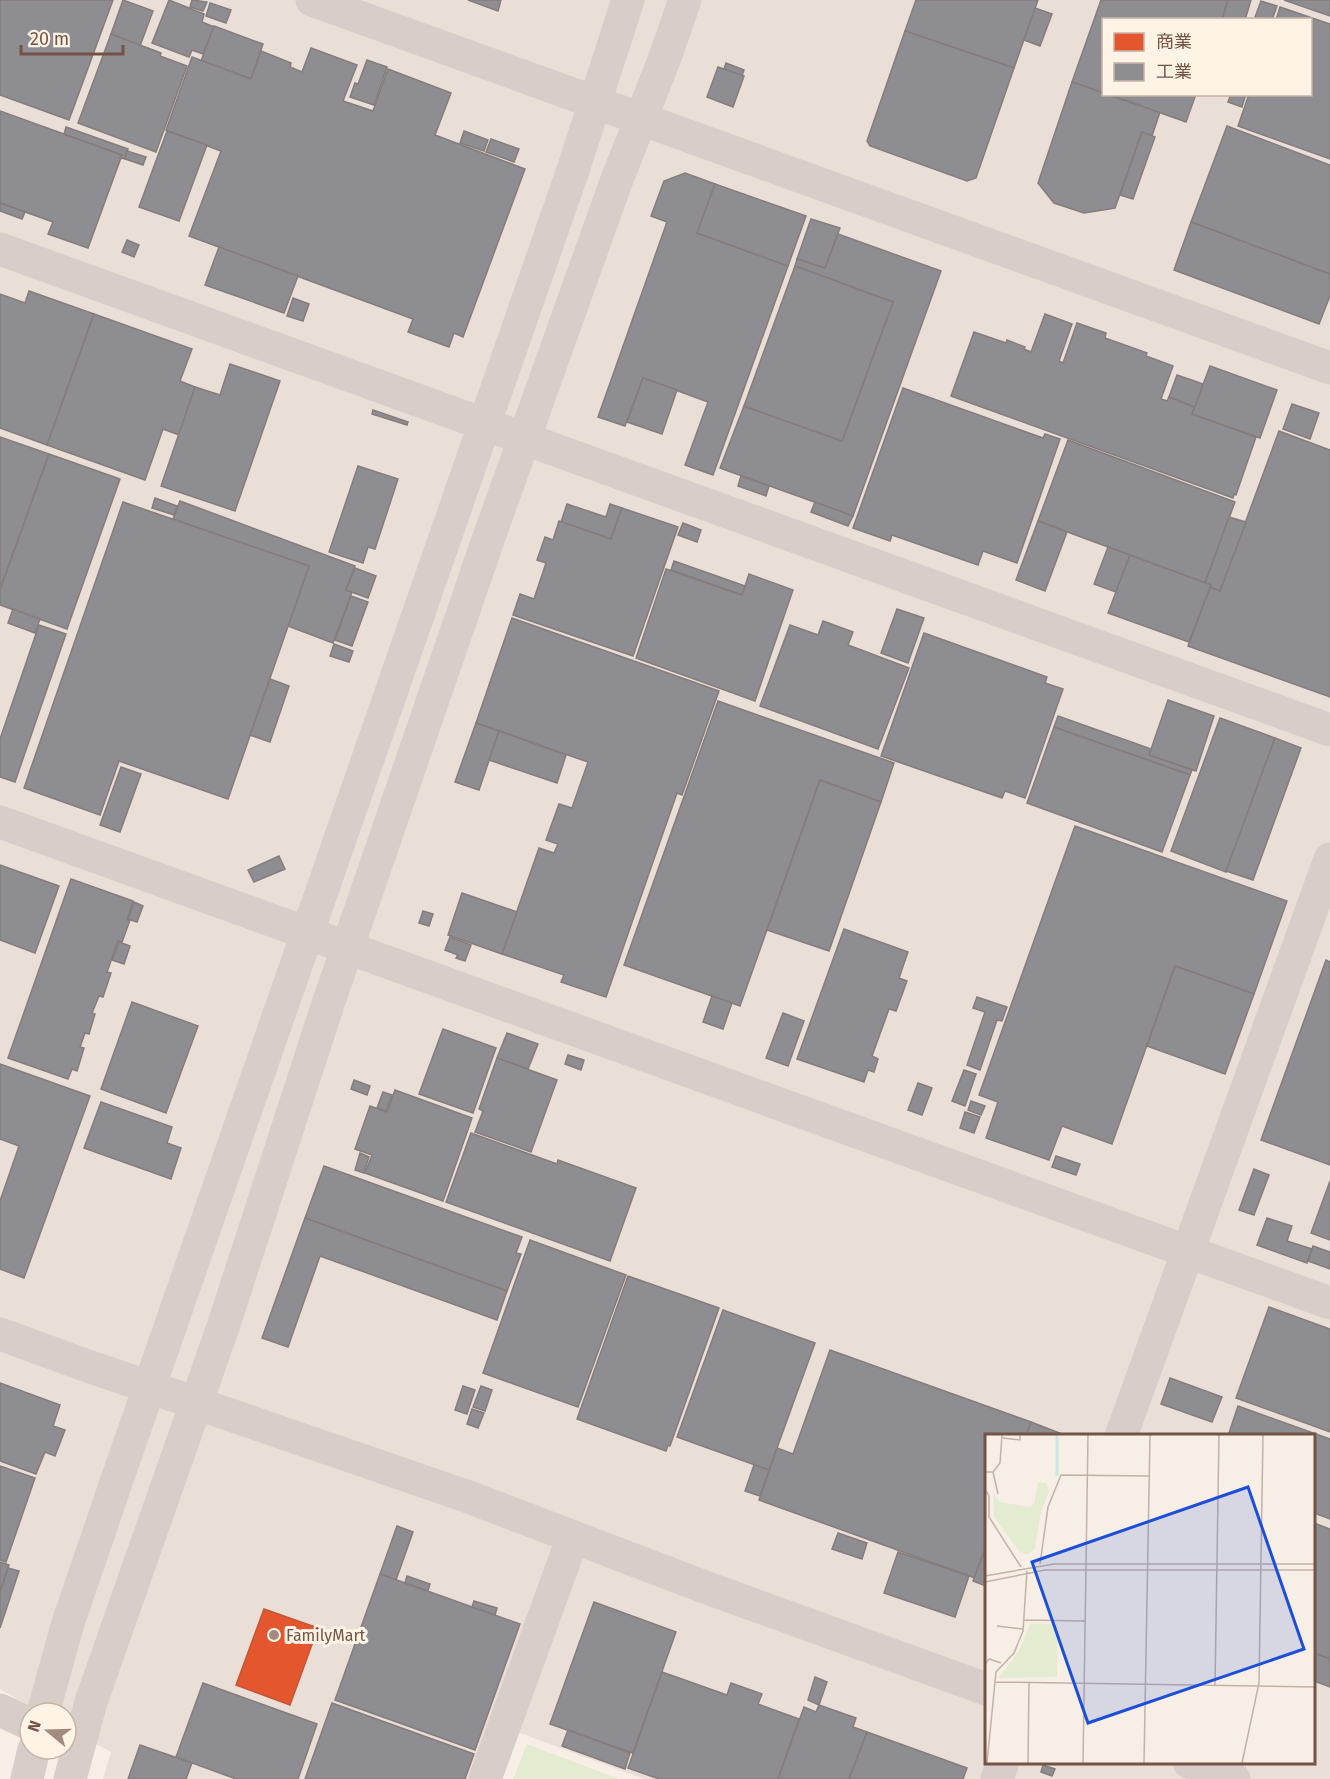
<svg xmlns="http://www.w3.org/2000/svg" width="1330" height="1779" font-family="'Fira Sans','Noto Sans JP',sans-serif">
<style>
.industrial{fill:#e9dfd7;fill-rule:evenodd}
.green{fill:#e3ecd1}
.shops{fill:#e4572e;stroke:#c25636;stroke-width:1.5}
.industry{fill:#8d8d92;stroke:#867c7c;stroke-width:1.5}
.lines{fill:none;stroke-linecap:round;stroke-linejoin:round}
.secondary{stroke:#d7cdc9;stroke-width:33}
.poi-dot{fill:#a28a7f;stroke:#fff3e6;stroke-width:2}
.labels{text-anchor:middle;stroke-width:6;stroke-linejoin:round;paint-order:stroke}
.poi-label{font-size:16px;fill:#745347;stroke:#fff3e6;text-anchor:start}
.inset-river{fill:none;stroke:#c8e7e6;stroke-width:3}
.inset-road{fill:none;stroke:#c3b1a6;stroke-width:1.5}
.view{fill:#1d4ed8;fill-opacity:0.15;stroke:#1d4ed8;stroke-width:3}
.inset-edge{fill:none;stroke:#745347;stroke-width:3}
</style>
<rect width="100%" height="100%" fill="#f7efe6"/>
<path class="industrial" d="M0 0H1330V1779H644L504 1727 483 1779H103L111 1752 66 1727V1713H42L0 1689ZM1104 20H1310V94H1104ZM986 1436H1314V1762H986Z"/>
<polygon class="green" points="527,1744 619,1779 513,1779"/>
<polygon class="shops" points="264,1609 318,1628 290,1705 236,1685"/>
<g class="industry">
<polygon points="0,0 113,0 69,120 0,95"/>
<polygon points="123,0 153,11 140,46 111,34"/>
<polygon points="169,0 204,14 202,22 214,27 203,54 192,50 189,57 152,43"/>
<polygon points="192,0 207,2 203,11 190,7"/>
<polygon points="468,0 501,0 498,11"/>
<polygon points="916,0 1038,0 1014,68 905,31"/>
<polygon points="1101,0 1228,0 1222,20 1104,20 1104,93 1072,82"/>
<polygon points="1228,0 1251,0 1245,20 1222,20"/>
<polygon points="1284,0 1330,0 1330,16"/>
<polygon points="1261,1 1277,6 1272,20 1254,20"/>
<polygon points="210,3 231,10 226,23 206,16"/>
<polygon points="1280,7 1330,24 1330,159 1238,126 1249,94 1310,94 1310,20 1276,20"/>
<polygon points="1035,8 1052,14 1040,46 1024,40"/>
<polygon points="214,26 263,44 251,79 201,61"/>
<polygon points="905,31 1014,68 976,178 967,181 870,146 867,141"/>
<polygon points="111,34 161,53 160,56 187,66 156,152 78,123"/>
<polygon points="311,48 357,65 343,101 373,111 388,69 451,93 435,135 525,169 463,337 454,333 449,347 408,332 413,319 189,236 221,151 166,130 192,57 251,79 261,51 291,63 290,67 302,72"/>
<polygon points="367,60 387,67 374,105 350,97 355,83 358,84"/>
<polygon points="726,63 744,70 742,76 724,69"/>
<polygon points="718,67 744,76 733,107 707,97"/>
<polygon points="1072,82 1104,93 1104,94 1160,112 1152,136 1142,132 1115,208 1084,213 1054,203 1038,183"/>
<polygon points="1108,94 1196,94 1186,122"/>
<polygon points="1231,94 1246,94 1242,107 1228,102"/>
<polygon points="0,111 122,155 88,248 48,234 53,222 0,203"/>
<polygon points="1227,126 1330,165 1330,274 1191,222"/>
<polygon points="66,127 128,149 125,159 120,158 122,155 64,134"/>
<polygon points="167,131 207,145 179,221 139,207"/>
<polygon points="464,131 488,140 484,151 460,143"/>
<polygon points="1142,132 1155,137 1133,199 1120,195"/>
<polygon points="491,139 519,149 514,162 486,152"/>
<polygon points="127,151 146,157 143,165 125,159"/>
<polygon points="685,173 715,184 697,233 788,266 713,475 685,465 708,402 643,378 625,426 598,417 667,222 651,216 664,181"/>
<polygon points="715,184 806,216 788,266 697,233"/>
<polygon points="0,203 25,212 22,219 0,211"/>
<polygon points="811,219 840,228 825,268 797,259"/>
<polygon points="1191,222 1330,274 1330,296 1319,324 1174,270"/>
<polygon points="838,234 941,271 853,516 720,468 744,406 842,441 893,302 795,266 797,259 825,268"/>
<polygon points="127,240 139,245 134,257 122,252"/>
<polygon points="219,247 298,276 284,313 205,285"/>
<polygon points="795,266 893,302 842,441 744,406"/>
<polygon points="29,291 94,314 47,445 0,428 0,294 25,303"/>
<polygon points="293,298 309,304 303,321 287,316"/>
<polygon points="94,314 192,349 180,381 195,387 179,435 163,429 145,480 47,445"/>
<polygon points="1045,314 1072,324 1059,361 1063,363 1077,323 1106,333 1105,338 1147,353 1146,356 1173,366 1161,399 1167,401 1169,397 1195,407 1192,414 1256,437 1236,495 1234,494 1233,498 951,396 974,332 1006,343 1007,340 1025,347 1024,349 1031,352"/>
<polygon points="230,364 280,381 235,511 161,486 195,387 220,395"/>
<polygon points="1210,366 1277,390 1260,438 1192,414"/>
<polygon points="1177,375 1203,384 1195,407 1169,397"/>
<polygon points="643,378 677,390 662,434 627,422"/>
<polygon points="903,388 1043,438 1045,434 1060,439 1017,563 983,551 978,565 892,535 890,541 853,528"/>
<polygon points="1292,404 1319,413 1310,439 1283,429"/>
<polygon points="373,410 408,422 407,425 372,414"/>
<polygon points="1279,431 1330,450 1330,697 1188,646 1210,587 1220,591"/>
<polygon points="0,437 49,454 0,590"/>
<polygon points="1068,440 1235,502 1205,583 1038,521"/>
<polygon points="49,454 120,479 67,629 0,605 0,590"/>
<polygon points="358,466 398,479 375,549 368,547 363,563 329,552"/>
<polygon points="741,476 769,486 766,496 738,486"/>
<polygon points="155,498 177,506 174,515 152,508"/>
<polygon points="180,501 355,566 346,590 352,592 333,643 288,626 309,566 173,519"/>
<polygon points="123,502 309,566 228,799 119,761 100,815 24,788"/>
<polygon points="815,502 853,516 848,526 811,512"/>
<polygon points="567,504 606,517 610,504 622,508 611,539 561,522"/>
<polygon points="622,508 678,527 633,656 513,615 520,594 534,599 546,563 537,560 545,537 553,540 559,521 611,539"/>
<polygon points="1229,517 1246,522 1220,591 1210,587 1211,585 1205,583"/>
<polygon points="1038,521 1067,532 1045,591 1016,580"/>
<polygon points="683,523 701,530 697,542 678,535"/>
<polygon points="1108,547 1130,555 1116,592 1094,584"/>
<polygon points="1130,555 1211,585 1189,642 1108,613"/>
<polygon points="674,561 745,586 742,595 671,570"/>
<polygon points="355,568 376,576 368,598 346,590"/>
<polygon points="666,569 742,595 749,574 793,590 755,701 636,658"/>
<polygon points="351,596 368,602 352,646 335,640"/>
<polygon points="13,609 40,619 35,633 8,623"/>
<polygon points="897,609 924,618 908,663 881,653"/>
<polygon points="512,618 719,691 682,795 677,793 606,997 561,982 564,975 502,954 539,848 554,853 558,844 546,840 559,804 572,808 588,762 476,723"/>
<polygon points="823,621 853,632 848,645 909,668 878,749 760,706 790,625 818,635"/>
<polygon points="39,625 66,634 15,782 0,777 0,739"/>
<polygon points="924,633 1047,677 1045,683 1063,689 1025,798 1005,791 1002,798 881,756"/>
<polygon points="334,644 353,651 349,662 330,656"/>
<polygon points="270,679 289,686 270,742 250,735"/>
<polygon points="1168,700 1214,716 1196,771 1149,755"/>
<polygon points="718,701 894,763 881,802 820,780 740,1006 624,965"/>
<polygon points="1058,716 1151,749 1149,755 1192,770 1190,775 1054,727"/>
<polygon points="1220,718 1275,738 1226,872 1171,851"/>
<polygon points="476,723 499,731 479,790 455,782"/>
<polygon points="1054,727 1190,775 1162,852 1027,803"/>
<polygon points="499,731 566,755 557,783 489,760"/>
<polygon points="1275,738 1301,748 1253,880 1226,871"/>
<polygon points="121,767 141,774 120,832 100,825"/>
<polygon points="820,780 881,802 829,951 767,930"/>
<polygon points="1075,826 1287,901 1254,994 1175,966 1112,1144 1062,1126 1049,1160 986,1138 998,1102 979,1095"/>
<polygon points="279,856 285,869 254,882 248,870"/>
<polygon points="0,865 59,886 35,953 0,940"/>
<polygon points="71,879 133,901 127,920 130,920 122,942 118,941 107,972 111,973 103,997 99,996 92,1013 95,1014 89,1034 85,1033 80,1047 84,1048 77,1071 72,1069 68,1079 8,1058"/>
<polygon points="462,893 517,912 502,954 448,935"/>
<polygon points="134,902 143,906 137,922 128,919"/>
<polygon points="423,911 433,914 429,926 419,923"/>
<polygon points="844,929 908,952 899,978 907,981 896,1011 889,1009 872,1056 878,1059 874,1072 868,1070 864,1082 797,1059"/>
<polygon points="450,937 471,945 465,961 456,958 458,955 445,950"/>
<polygon points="119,942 130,946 124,964 112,960"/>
<polygon points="1326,960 1330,962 1330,1165 1261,1140"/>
<polygon points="1175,966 1254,994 1225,1074 1147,1046"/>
<polygon points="712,996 732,1003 723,1029 703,1022"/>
<polygon points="977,997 1007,1007 1002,1021 997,1020 980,1070 967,1065 985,1012 973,1008"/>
<polygon points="132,1002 198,1026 166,1113 101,1089"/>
<polygon points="783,1013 804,1021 788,1066 766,1058"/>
<polygon points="443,1029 496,1048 473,1113 419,1094"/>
<polygon points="507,1033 538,1044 528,1069 497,1058"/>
<polygon points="568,1055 584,1060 581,1070 565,1064"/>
<polygon points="497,1058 557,1080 531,1152 475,1132 483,1111 479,1109"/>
<polygon points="0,1064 90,1096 24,1278 0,1269 0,1201 19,1146 0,1139"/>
<polygon points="964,1070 976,1074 965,1106 952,1101"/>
<polygon points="354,1080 370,1086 367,1095 351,1089"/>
<polygon points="918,1083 932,1088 922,1115 908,1110"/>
<polygon points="395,1090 472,1118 443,1201 365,1173 372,1155 355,1149 370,1106 387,1112"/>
<polygon points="383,1092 392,1095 386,1111 377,1108"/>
<polygon points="971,1101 985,1106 981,1115 968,1110"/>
<polygon points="101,1102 172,1127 167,1143 181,1148 171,1179 84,1148"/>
<polygon points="965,1112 980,1117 974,1133 960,1128"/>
<polygon points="471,1133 557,1164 558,1160 636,1188 610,1261 446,1202"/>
<polygon points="360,1153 369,1157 364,1173 355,1170"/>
<polygon points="1056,1156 1080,1164 1076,1175 1052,1167"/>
<polygon points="324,1166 522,1237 516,1253 521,1254 507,1291 305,1218"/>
<polygon points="1254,1169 1269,1175 1254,1215 1239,1210"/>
<polygon points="1330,1181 1330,1240 1311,1233"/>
<polygon points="305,1218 507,1291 497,1320 320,1256 288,1347 262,1338"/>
<polygon points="1267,1218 1292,1226 1287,1241 1312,1249 1307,1263 1257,1245"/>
<polygon points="530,1240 626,1275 578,1407 483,1373"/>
<polygon points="1313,1246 1330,1252 1330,1269 1308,1261"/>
<polygon points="628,1276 719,1308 670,1446 668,1445 666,1451 577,1419"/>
<polygon points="1269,1307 1330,1329 1330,1432 1236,1398"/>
<polygon points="723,1310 815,1343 769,1470 677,1437"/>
<polygon points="830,1350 1031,1422 1026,1436 986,1436 986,1546 975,1578 759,1500 777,1448 793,1454"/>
<polygon points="1170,1378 1222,1397 1212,1422 1161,1404"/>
<polygon points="0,1383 60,1405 53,1426 65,1430 55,1456 45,1452 36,1474 0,1461"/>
<polygon points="463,1386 475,1390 467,1414 455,1410"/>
<polygon points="481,1386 492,1390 485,1411 473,1407"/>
<polygon points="1238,1406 1330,1439 1330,1519 1314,1513 1314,1436 1228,1436"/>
<polygon points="472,1409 484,1413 478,1428 467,1424"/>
<polygon points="1031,1422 1067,1436 1026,1436"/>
<polygon points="754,1465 769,1470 760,1496 745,1491"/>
<polygon points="0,1466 35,1478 6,1562 0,1560"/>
<polygon points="1314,1523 1330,1529 1330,1659 1314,1653"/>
<polygon points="397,1526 413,1532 396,1580 380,1574"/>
<polygon points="838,1533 867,1543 862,1559 832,1549"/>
<polygon points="986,1546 986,1586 973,1581"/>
<polygon points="898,1552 969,1576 955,1617 884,1593"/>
<polygon points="0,1562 9,1565 0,1592"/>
<polygon points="8,1568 19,1571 0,1628 0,1592"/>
<polygon points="380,1574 520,1624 475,1750 335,1700"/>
<polygon points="407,1576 430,1584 428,1591 405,1583"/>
<polygon points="474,1601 497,1608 495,1615 472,1607"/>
<polygon points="594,1602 676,1632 633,1753 550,1724"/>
<polygon points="1314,1653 1330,1659 1330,1687 1314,1681"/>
<polygon points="662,1672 727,1695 731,1683 762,1694 758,1704 799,1719 778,1779 659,1779 628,1768"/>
<polygon points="815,1677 827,1682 819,1705 808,1700"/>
<polygon points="203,1683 317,1724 298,1779 236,1779 176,1757"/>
<polygon points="332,1703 474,1754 465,1779 305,1779"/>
<polygon points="819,1705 856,1718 853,1727 867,1732 849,1779 778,1779 804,1707 816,1712"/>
<polygon points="568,1730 630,1753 625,1769 562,1746"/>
<polygon points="867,1732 967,1768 963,1779 849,1779"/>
<polygon points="140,1745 192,1763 186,1779 128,1779"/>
<polygon points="1043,1765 1055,1769 1052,1776 1041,1772"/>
</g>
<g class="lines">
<g class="secondary">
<polyline points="312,0 1330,368"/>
<polyline points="0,249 1330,730"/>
<polyline points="0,822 1330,1303"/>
<polyline points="0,1334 82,1364 466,1496 702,1586 986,1689"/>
<polyline points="1121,1436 1330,859"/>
<polyline points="0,1710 30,1724"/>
<polyline points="43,1713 68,1623 120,1471 573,170 628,0"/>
<polyline points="1189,1762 1234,1779"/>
<polyline points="27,1779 34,1749"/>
<polyline points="70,1779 91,1702 223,1327 328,1004 489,537 616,182 664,60 685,0"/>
<polyline points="485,1779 573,1537"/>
<polyline points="997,1779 1003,1762"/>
</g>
</g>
<circle class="poi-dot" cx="274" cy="1635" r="6"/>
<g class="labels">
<g class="poi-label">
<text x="286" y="1641">FamilyMart</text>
</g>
</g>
<g transform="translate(985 1434)">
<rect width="330" height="330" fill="#f7efe6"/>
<path d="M53 48 61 49 64 57 55 82 50 115 42 121 34 117 9 83 8 58 15 68 44 73 49 70ZM46 189 73 190 72 243 13 244 32 220Z" fill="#e3ecd1"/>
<path class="inset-river" d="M72 1V42"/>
<path class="inset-road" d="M18 4 35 6V1M0 38H8L15 29 17 1M8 38 13 60M0 55 4 62V83L36 133M55 130 63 73 76 41 164 42M0 142 69 130H330M0 148 60 136H330M39 186 100 187M12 192 38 195M0 230 4 225 16 229M10 248 330 253M230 251 234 1M2 329 11 238 29 219 38 197 42 137M43 329 44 248M98 329 103 1M159 329 165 1M257 329 274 249 278 1"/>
<path class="view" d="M263 53 319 215 103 289 47 128Z"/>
<rect width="330" height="330" class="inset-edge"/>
</g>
<rect x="1102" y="18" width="210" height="78" fill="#fff3e6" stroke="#c7b3a6" stroke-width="1.5"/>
<rect x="1114" y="33" width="30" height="18" fill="#e4572e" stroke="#c7b3a6" stroke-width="1.5"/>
<text x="1156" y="48" font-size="18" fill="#745347">商業</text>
<rect x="1114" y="63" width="30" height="18" fill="#8d8d92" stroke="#c7b3a6" stroke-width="1.5"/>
<text x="1156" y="78" font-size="18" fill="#745347">工業</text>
<g transform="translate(48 1731) rotate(289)"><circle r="28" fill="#fff3e6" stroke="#c7b3a6" stroke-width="1.5"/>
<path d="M0-4.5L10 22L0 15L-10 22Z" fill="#a28a7f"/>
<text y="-9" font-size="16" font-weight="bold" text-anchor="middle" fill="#745347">N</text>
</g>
<path d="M21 45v9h102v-9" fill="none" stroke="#745347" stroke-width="3"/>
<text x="30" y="45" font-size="18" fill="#745347" stroke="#fff3e6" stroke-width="4.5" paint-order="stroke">20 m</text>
</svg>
